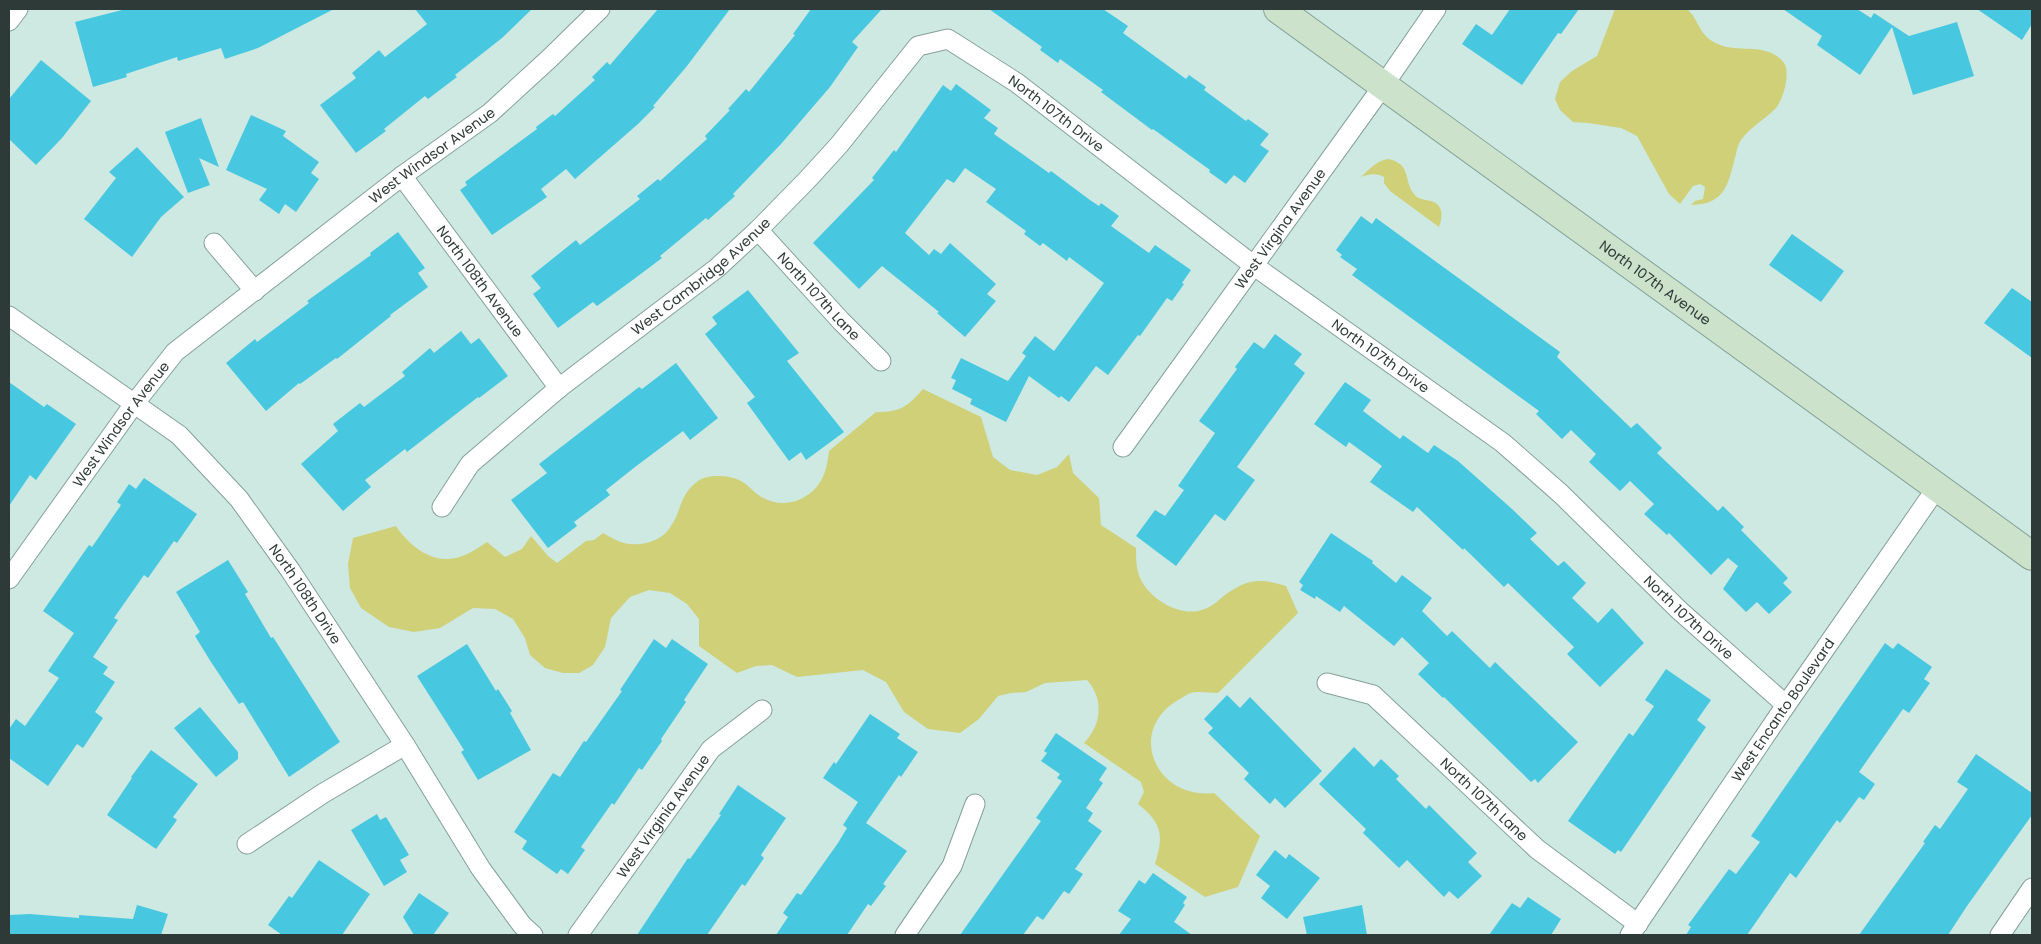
<svg xmlns="http://www.w3.org/2000/svg" width="2041" height="944" font-family="Poppins,sans-serif">
<style>
.green{fill:#d0d079}
.building{fill:#48c8e0}
.lines{fill:none;stroke-linecap:round;stroke-linejoin:round}
.street-casing{stroke:#85a099;stroke-width:21}
.secondary-casing{stroke:#85a099;stroke-width:30}
.street{stroke:#fff;stroke-width:19}
.secondary{stroke:#cce2cb;stroke-width:28}
.labels{text-anchor:middle;stroke-width:4;stroke-linejoin:round;paint-order:stroke}
.street-label{font-size:14px;fill:#2e3a37;stroke:#cde9e1}
</style>
<rect width="100%" height="100%" fill="#cde9e1"/>
<g class="green">
<path d="M1615 9H1687C1702 23 1697 37 1723 46 1743 52 1769 43 1784 63 1791 73 1783 101 1775 109 1764 120 1750 127 1741 140 1738 144 1737 149 1736 154 1728 183 1727 204 1691 205L1695 201 1703 199 1705 187 1700 184 1693 186 1680 204 1669 194 1637 136 1621 128 1588 123 1573 122 1560 110 1555 99 1560 82 1572 71 1597 56Z"/>
<path d="M1388 159C1412 164 1403 180 1414 194 1420 203 1435 197 1440 208 1443 214 1441 221 1439 227L1390 191 1384 183V177C1376 173 1370 174 1361 177 1370 169 1376 161 1388 159Z"/>
<path d="M923 389 981 417 993 457 1010 470 1037 475 1057 467 1069 454 1073 473 1099 498 1101 525 1136 548C1136 558 1136 568 1140 578 1150 600 1183 620 1207 608 1214 605 1220 599 1225 595 1247 579 1261 578 1286 586L1298 613 1218 693C1210 693 1198 691 1191 693 1187 694 1182 698 1178 700 1125 732 1157 800 1214 793L1260 836 1238 887 1205 897 1155 864C1164 835 1162 823 1138 804L1144 792 1141 782 1084 743C1102 724 1104 699 1087 680L1045 683 1026 692 1011 693 998 696 979 719 960 733 928 729 904 712 886 682 863 670 797 677 772 665 756 666 737 673 699 646V619L687 604 670 593 649 590 630 597 611 618 605 647 593 665 579 673H563L545 668 530 655 525 638 513 619 495 609 473 608 440 628 414 632 389 627 361 608 350 588 348 564 353 538 396 526C406 542 427 560 447 559 462 559 475 550 487 542L505 557 522 549 531 536 548 556 557 563 586 541 594 540 603 533C610 537 617 541 624 543 640 547 662 542 671 526 682 510 679 495 698 481 707 474 728 475 739 480 747 483 753 492 760 496 776 506 794 505 809 494 824 483 827 468 829 451L876 412C901 412 907 407 923 389Z"/>
</g>
<g class="building">
<polygon points="126,9 334,9 258,48 225,59 221,48 178,61 177,57 126,74 127,77 93,87 75,22"/>
<polygon points="415,9 532,9 502,38 455,75 457,77 428,99 425,96 384,129 386,131 356,153 320,105 356,78 352,73 379,50 385,57 427,24"/>
<polygon points="658,9 730,9 687,66 653,106 655,107 638,124 575,179 566,169 541,189 547,197 492,235 460,190 467,185 465,182 537,129 536,127 553,114 555,116 595,80 592,77 607,62 610,65"/>
<polygon points="811,9 882,9 852,42 858,47 830,87 781,144 733,194 735,196 708,220 706,218 660,256 662,258 634,279 597,306 593,302 558,328 533,294 541,288 531,276 576,240 580,245 640,199 637,196 658,179 660,181 707,139 705,136 730,110 728,109 746,89 749,92 795,35 793,34"/>
<polygon points="989,9 1103,9 1128,26 1123,33 1186,79 1189,75 1206,87 1204,90 1246,121 1248,119 1269,134 1260,145 1269,151 1245,183 1234,175 1226,184 1209,172 1210,170 1153,129 1152,130 1101,92 1103,90 1060,59 1058,63 1040,50 1042,47"/>
<polygon points="1510,9 1579,9 1561,34 1558,33 1522,85 1462,44 1476,24 1492,35"/>
<polygon points="1783,9 1857,9 1871,18 1874,13 1909,36 1957,22 1974,76 1913,95 1892,27 1860,75 1817,45 1822,36"/>
<polygon points="1977,9 2032,9 2032,24 2022,40"/>
<polygon points="41,60 91,101 62,138 36,165 9,139 9,99"/>
<polygon points="956,84 991,110 984,118 998,128 994,134 1049,173 1051,171 1090,200 1099,206 1101,203 1119,216 1111,226 1149,253 1155,245 1191,270 1182,283 1184,284 1172,301 1167,298 1140,336 1138,335 1108,375 1096,366 1069,402 1061,396 1059,398 1029,376 1006,422 970,404 972,399 952,389 956,380 951,378 961,358 1008,381 1026,356 1022,353 1035,336 1054,351 1104,283 1069,257 1067,261 1043,243 1040,246 1024,234 1026,231 986,202 996,189 965,168 954,183 947,179 905,233 929,255 934,249 941,254 950,243 996,284 987,294 996,301 965,337 937,313 939,312 882,266 859,289 813,243 874,180 872,178 894,150 896,152 943,85 951,91"/>
<polygon points="251,115 286,131 283,136 319,162 311,173 319,179 296,212 285,204 279,214 259,200 267,189 226,170"/>
<polygon points="201,118 219,167 199,158 210,185 188,193 165,132"/>
<polygon points="137,147 184,197 161,217 132,257 84,219 116,178 109,172"/>
<polygon points="1361,216 1372,224 1376,218 1560,352 1557,357 1631,428 1637,423 1662,448 1657,453 1718,511 1723,506 1744,527 1741,530 1788,578 1783,583 1792,592 1769,614 1757,602 1746,612 1723,589 1738,566 1728,558 1711,575 1669,533 1667,535 1644,514 1654,504 1630,481 1620,491 1589,462 1596,454 1571,430 1562,439 1536,414 1539,411 1352,275 1357,269 1340,257 1342,255 1336,250"/>
<polygon points="398,232 425,268 418,273 428,287 390,315 391,316 337,359 336,358 300,384 299,383 266,411 226,363 255,339 257,342 309,303 307,301 371,255 370,253"/>
<polygon points="1792,234 1844,271 1821,302 1769,265"/>
<polygon points="2012,288 2032,302 2032,358 1984,323"/>
<polygon points="748,290 799,353 787,361 844,432 806,460 801,452 789,461 747,403 755,397 705,334 717,324 712,317"/>
<polygon points="461,331 471,344 479,338 508,376 479,398 478,397 407,452 405,449 365,480 371,487 343,511 301,464 338,431 333,424 360,403 364,407 405,376 402,372 430,348 434,353"/>
<polygon points="1275,334 1302,354 1294,364 1305,373 1237,467 1255,480 1225,521 1215,514 1176,566 1136,536 1155,510 1165,516 1184,490 1178,486 1215,433 1199,421 1237,369 1235,367 1254,342 1264,349"/>
<polygon points="676,363 718,418 690,440 683,431 635,467 606,490 610,495 574,522 577,526 548,548 511,500 547,473 539,464 639,387 642,389"/>
<polygon points="9,382 44,407 47,404 76,424 36,480 30,475 9,506"/>
<polygon points="1345,382 1371,400 1363,411 1400,439 1403,435 1428,453 1434,445 1458,461 1512,509 1537,533 1530,539 1558,566 1564,561 1586,583 1572,598 1598,623 1612,608 1644,643 1600,687 1567,654 1574,647 1508,583 1504,587 1464,548 1463,550 1417,507 1413,512 1370,482 1382,466 1349,442 1346,447 1314,424"/>
<polygon points="144,478 197,514 177,543 174,541 148,578 144,575 114,618 118,620 93,657 108,667 103,674 115,682 95,712 103,718 83,748 77,744 48,786 9,758 9,729 16,719 25,726 59,678 48,671 74,633 43,611 89,545 92,547 121,505 117,502 129,484 136,489"/>
<polygon points="1331,533 1373,561 1372,563 1396,583 1402,575 1432,598 1422,611 1447,636 1452,631 1490,668 1495,662 1578,742 1538,783 1535,779 1531,782 1444,697 1443,698 1418,674 1429,663 1402,637 1394,646 1344,606 1340,612 1316,596 1315,599 1300,590 1303,585 1299,582"/>
<polygon points="228,560 248,592 245,594 271,638 273,637 340,742 289,777 243,702 239,704 211,662 195,636 200,632 176,592"/>
<polygon points="654,639 666,648 672,639 708,664 684,700 686,702 661,739 662,741 642,770 639,768 614,805 612,803 581,847 585,850 568,874 561,869 557,874 522,849 527,841 514,832 553,773 560,777 584,741 586,742 622,691 620,690"/>
<polygon points="1885,643 1893,649 1898,643 1932,667 1924,679 1930,683 1909,713 1903,709 1859,772 1875,784 1864,800 1859,797 1840,823 1837,820 1796,878 1790,873 1747,935 1686,935 1691,927 1688,925 1729,869 1736,874 1760,842 1751,836"/>
<polygon points="467,644 496,691 498,689 512,711 510,713 531,750 478,780 461,752 464,750 417,676"/>
<polygon points="1666,669 1711,700 1697,720 1706,727 1621,852 1618,850 1615,854 1568,821 1629,733 1633,736 1654,706 1645,700"/>
<polygon points="1227,695 1240,708 1250,697 1322,771 1285,808 1275,798 1270,804 1244,779 1249,773 1208,733 1213,728 1204,719"/>
<polygon points="200,707 238,752 238,759 216,777 174,728"/>
<polygon points="870,714 900,734 897,738 918,752 901,777 899,775 866,823 907,851 883,884 886,886 871,906 868,904 847,935 776,935 788,917 783,913 797,893 801,895 838,843 847,828 843,825 858,802 823,778 834,762 836,764"/>
<polygon points="1056,733 1107,768 1099,780 1103,783 1086,808 1093,813 1088,821 1102,831 1075,869 1083,874 1069,894 1064,891 1043,920 1037,916 1023,935 960,935 1041,821 1036,818 1062,781 1057,778 1060,774 1041,761 1047,753 1044,751"/>
<polygon points="1354,747 1374,767 1381,759 1399,776 1396,779 1426,809 1429,805 1477,853 1468,862 1482,876 1458,899 1449,891 1444,897 1407,860 1399,868 1363,833 1366,829 1319,784"/>
<polygon points="151,750 198,784 173,817 177,820 156,849 107,815 132,778 131,777"/>
<polygon points="1976,754 2032,793 2032,815 1967,906 1948,935 1859,935 1925,843 1923,842 1935,825 1940,829 1968,789 1957,782"/>
<polygon points="738,785 786,818 761,855 764,858 745,886 742,884 707,935 637,935 688,858 690,859 721,815 719,814"/>
<polygon points="377,814 380,820 386,817 409,855 400,860 407,872 384,886 351,830"/>
<polygon points="1275,850 1286,859 1289,854 1320,878 1287,919 1261,898 1270,886 1256,875"/>
<polygon points="319,860 370,894 342,935 282,935 268,925 289,896 292,898"/>
<polygon points="1153,873 1187,897 1183,903 1185,905 1174,922 1192,935 1119,935 1131,919 1118,911 1139,880 1145,884"/>
<polygon points="419,893 449,913 433,935 414,935 403,917"/>
<polygon points="1528,897 1561,919 1551,935 1489,935 1512,903 1520,908"/>
<polygon points="137,905 168,914 161,935 9,935 9,915 30,914 79,918 79,915 133,919"/>
<polygon points="1362,905 1367,935 1307,935 1303,917"/>
</g>
<g class="lines">
<g class="street-casing">
<g id="street">
<polyline points="9,21 18,9"/>
<path id="s1" d="M402 176 559 388"/>
<path id="s2" d="M758 230 841 321 881 361"/>
<polyline points="214,243 255,291"/>
<path id="s3" d="M9 316 179 435 239 499 290 570 405 745 481 869 522 925 533 935"/>
<path id="s4" d="M1123 447 1383 86 1436 9"/>
<path id="s5" d="M442 507 470 464 559 388 717 268 758 230 807 180 839 145 918 46 948 39 1017 83 1253 265 1503 443 1561 494 1680 611 1786 705"/>
<path id="s6" d="M9 579 134 404 175 352 402 176 490 113 550 58 600 9"/>
<path id="s7" d="M1327 683 1373 695 1537 849 1638 924"/>
<polyline points="247,844 322,794 405,745"/>
<path id="s8" d="M578 935 711 749 762 710"/>
<polyline points="905,935 952,866 975,804"/>
<path id="s9" d="M1630 935 1786 705 1938 486"/>
<polyline points="2000,935 2032,888"/>
</g>
</g>
<g class="secondary-casing">
<g id="secondary">
<path id="s10" d="M1278 9 2032 556"/>
</g>
</g>
<use href="#street" class="street"/>
<use href="#secondary" class="secondary"/>
</g>
<g class="labels">
<g class="street-label">
<text dy="5" stroke="none"><textPath href="#s5" startOffset="829">North 107th Drive</textPath></text>
<text dy="5" stroke="none"><textPath href="#s6" startOffset="605">West Windsor Avenue</textPath></text>
<text dy="5" stroke="none"><textPath href="#s4" startOffset="269">West Virgina Avenue</textPath></text>
<text dy="5" stroke="none"><textPath href="#s5" startOffset="349">West Cambridge Avenue</textPath></text>
<text dy="5" stroke="none"><textPath href="#s1" startOffset="131">North 108th Avenue</textPath></text>
<text dy="5" stroke="none"><textPath href="#s10" startOffset="466">North 107th Avenue</textPath></text>
<text dy="5" stroke="none"><textPath href="#s2" startOffset="90">North 107th Lane</textPath></text>
<text dy="5" stroke="none"><textPath href="#s5" startOffset="1234">North 107th Drive</textPath></text>
<text dy="5" stroke="none"><textPath href="#s6" startOffset="191">West Windsor Avenue</textPath></text>
<text dy="5" stroke="none"><textPath href="#s3" startOffset="411">North 108th Drive</textPath></text>
<text dy="5" stroke="none"><textPath href="#s5" startOffset="1639">North 107th Drive</textPath></text>
<text dy="5" stroke="none"><textPath href="#s9" startOffset="272">West Encanto Boulevard</textPath></text>
<text dy="5" stroke="none"><textPath href="#s7" startOffset="200">North 107th Lane</textPath></text>
<text dy="5" stroke="none"><textPath href="#s8" startOffset="146">West Virginia Avenue</textPath></text>
</g>
</g>
<rect width="2041" height="944" fill="none" stroke="#2e3a37" stroke-width="20"/>
</svg>
